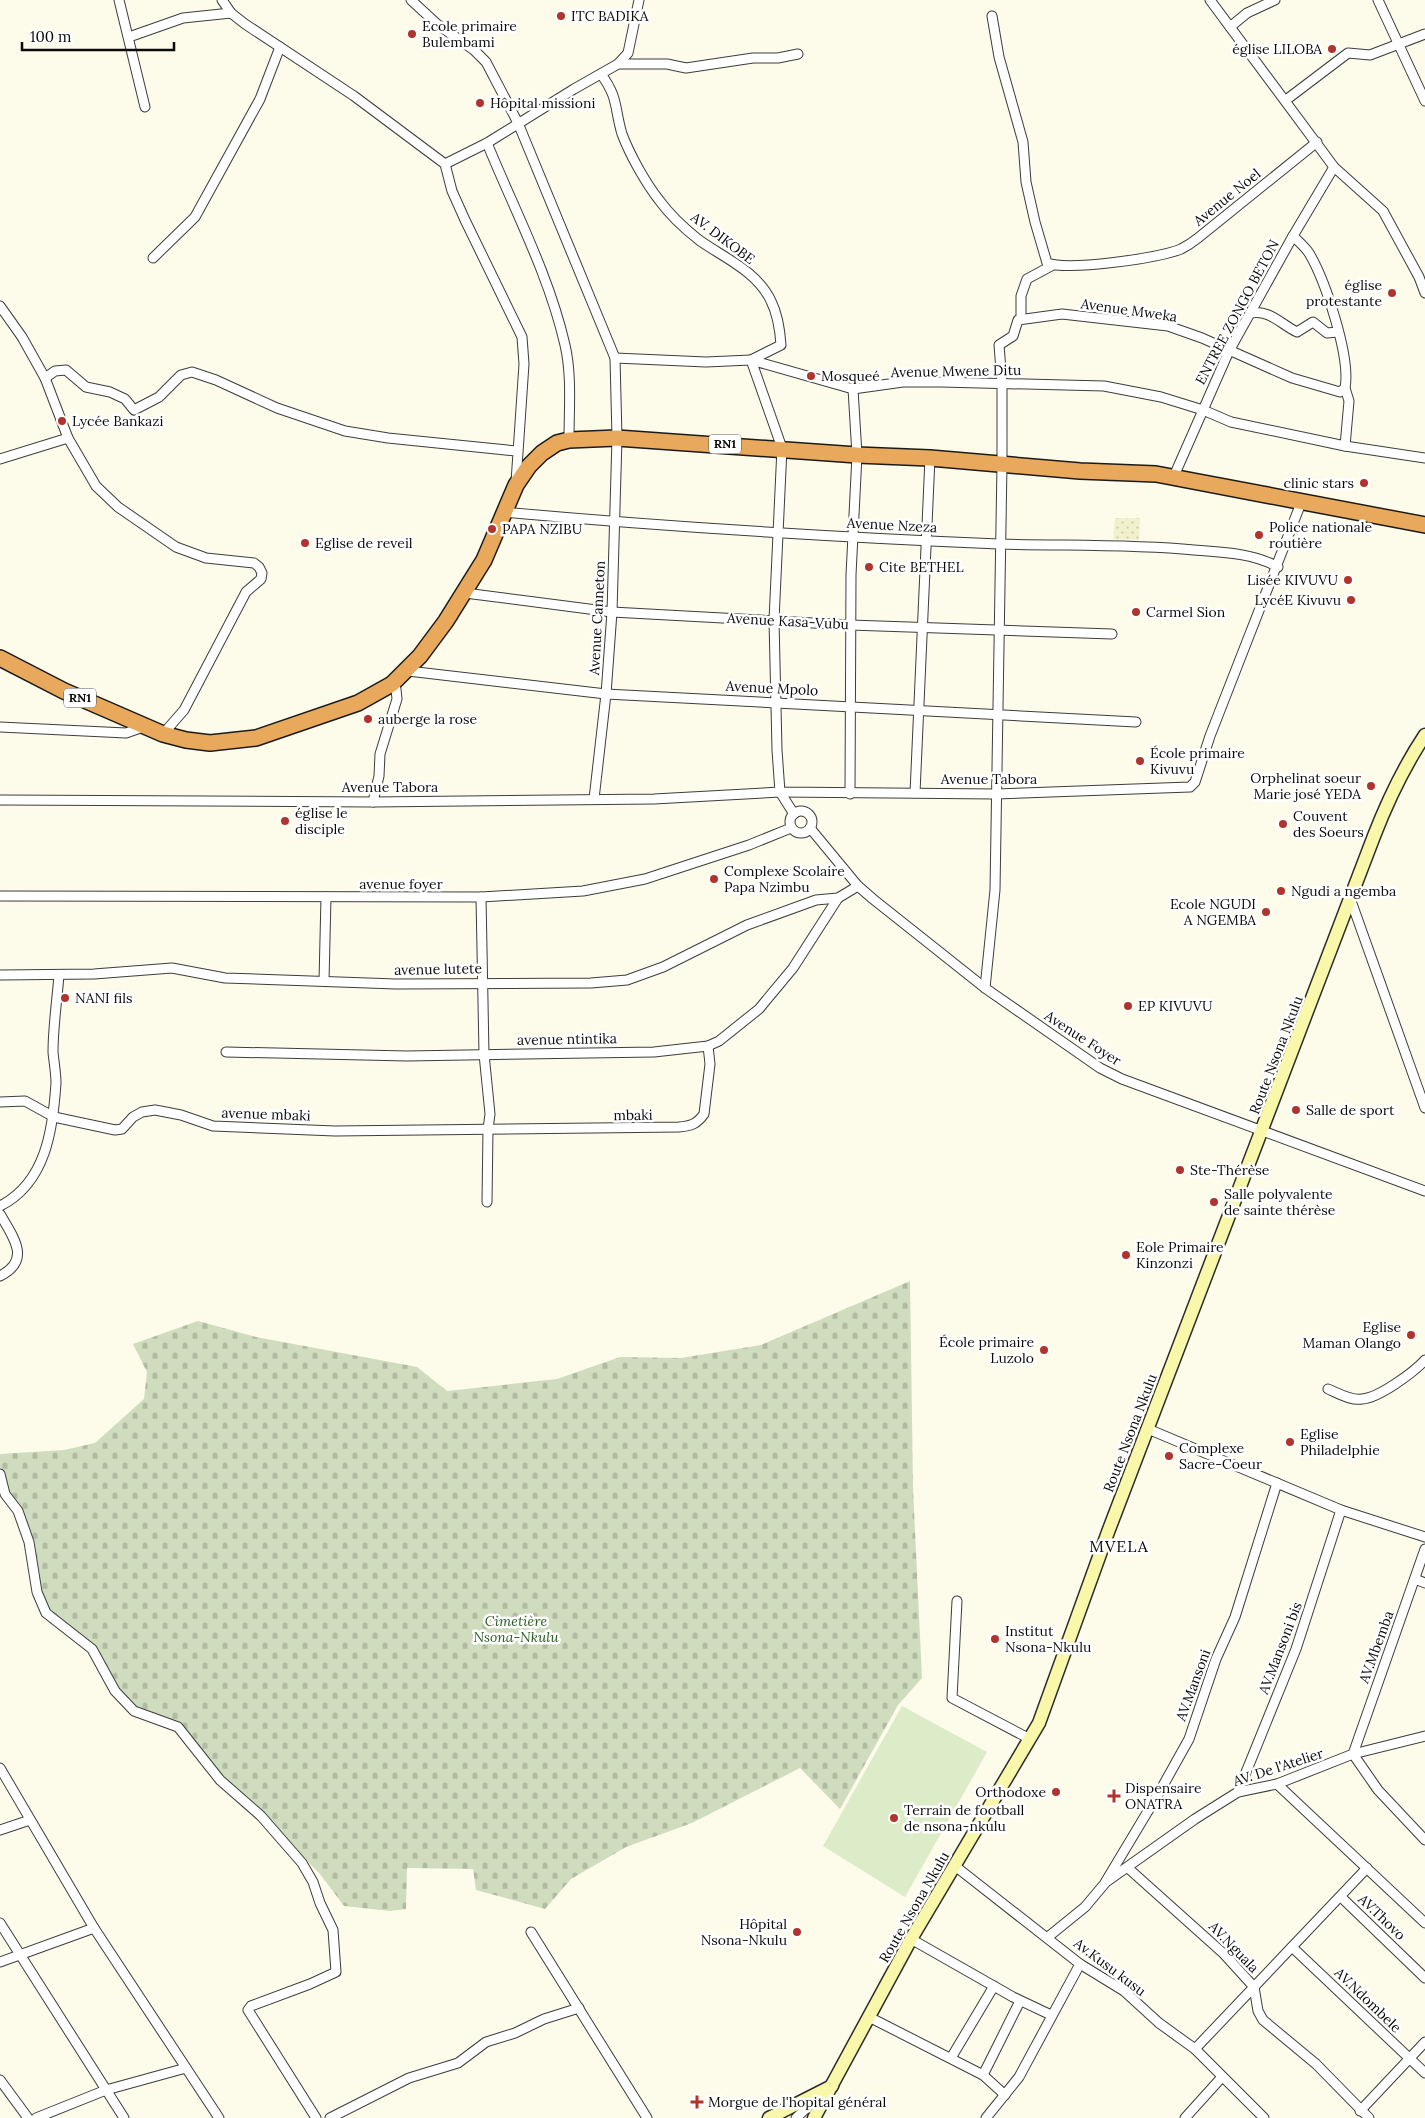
<svg xmlns="http://www.w3.org/2000/svg" width="1425" height="2118" font-family="Lora,serif">
<style>
.farmland{fill:url(#farmland-dots)}
.cemetery{fill:url(#cemetery-stones)}
.pitch{fill:#dcecc8}
.lines{fill:none;stroke-linecap:round;stroke-linejoin:round}
.street-casing{stroke:#3d3d3d;stroke-width:11}
.secondary-casing{stroke:#2c2c2c;stroke-width:15}
.highway-casing{stroke:#1b1b1b;stroke-width:18}
.street{stroke:#fff;stroke-width:9}
.secondary{stroke:#f9f7a9;stroke-width:12}
.highway{stroke:#e9a95c;stroke-width:15}
.poi-dot{fill:#af342e;stroke:#fff;stroke-width:2}
.labels{text-anchor:middle;stroke-width:5;stroke-linejoin:round;paint-order:stroke}
.shield{fill:#fff;stroke:#545454;stroke-width:1}
.shield-label{font-size:12px;font-weight:bold;fill:#0a0a0a}
.poi-label{font-size:14px;fill:#0a0a0a;stroke:#fff;text-anchor:start}
.street-label{font-size:14px;fill:#0a0a0a;stroke:#fff}
.park-label{font-size:14px;font-style:italic;fill:#285c21;stroke:#fff}
.quarter-label{font-size:16px;letter-spacing:1px;fill:#0a0a0a;stroke:#fff}
</style>
<defs>
<pattern id="farmland-dots" width="8" height="8" patternUnits="userSpaceOnUse" patternTransform="scale(1.25)"><rect width="8" height="8" fill="#f1f1cc"/><path d="M2 2h.1M6 6h.1" fill="none" stroke="#cdcdae" stroke-width="1.8" stroke-linecap="round"/></pattern>
<pattern id="cemetery-stones" width="16" height="16" patternUnits="userSpaceOnUse" patternTransform="scale(1.25)"><rect width="16" height="16" fill="#d0dcbe"/><path d="M2 7V4a2 2 0 0 1 4 0v3zM10 15v-3a2 2 0 0 1 4 0v3z" fill="#b1bba2"/></pattern>
</defs>
<rect width="100%" height="100%" fill="#fdfbea"/>
<polygon class="farmland" points="1115,518 1140,518 1139,540 1113,539"/>
<polygon class="cemetery" points="910,1281 913,1489 922,1678 898,1705 840,1809 800,1768 692,1823 626,1847 571,1879 545,1909 476,1890 473,1869 407,1868 406,1909 390,1911 344,1906 320,1874 216,1768 179,1724 144,1711 127,1703 115,1686 106,1665 49,1612 0,1467 0,1454 64,1450 95,1443 144,1399 147,1372 133,1344 198,1321 256,1337 417,1367 447,1391 557,1379 620,1357 681,1358 761,1345"/>
<polygon class="pitch" points="902,1706 987,1752 905,1897 823,1846"/>
<g class="lines">
<g class="street-casing">
<g id="street">
<polyline points="119,0 145,107"/>
<polyline points="222,0 231,13 245,24 354,96 445,164 452,191 465,220 522,337 524,364 516,482"/>
<polyline points="411,0 437,24 474,50 486,62 518,123 615,358 617,438 612,612 606,694 594,799"/>
<polyline points="1210,0 1334,167 1383,211 1419,277 1425,293"/>
<polyline points="1378,0 1425,101"/>
<path d="M992 16 999 57 1023 142 1026 182 1035 222 1047 263C1069 271 1159 258 1181 249 1187 246 1193 242 1198 238L1317 142"/>
<polyline points="1230,27 1247,13 1275,0"/>
<polyline points="129,37 183,18 231,13"/>
<polyline points="618,64 667,64 686,68 753,58 778,58 798,54"/>
<path d="M601 74C619 99 614 107 622 134 630 155 645 182 659 200 670 215 685 229 699 240 724 258 757 271 771 301 778 315 780 330 781 345L751 360 782 448 774 620 777 750 780 792 996 794 1190 787 1195 782 1210 736 1301 503"/>
<polyline points="1286,100 1348,53 1370,55 1425,34"/>
<path d="M487 143C514 209 549 275 565 345 572 375 569 409 569 440"/>
<polyline points="445,164 487,143 574,89 618,64 628,53 639,0"/>
<polyline points="153,258 195,217 260,99 280,47"/>
<polyline points="0,306 22,337 45,378 68,438 96,486 118,507 176,547 206,558 254,563 259,567 262,573 261,579 246,592 184,710 163,734"/>
<path d="M1251 313C1269 309 1282 325 1297 332L1313 322 1327 333 1338 332"/>
<polyline points="1021,318 1021,296 1027,279 1053,265"/>
<polyline points="615,358 706,362 751,360 853,389 903,382 941,382 1104,386 1161,397 1203,410 1231,422 1345,446 1425,458"/>
<polyline points="45,378 55,371 66,370 86,387 110,392 125,399 134,410 159,397 181,375 192,372 216,380 277,408 345,431 388,438 516,451"/>
<polyline points="1345,446 1349,401 1345,388"/>
<polyline points="0,459 68,438"/>
<polyline points="1174,476 1229,351 1293,236 1334,167"/>
<path d="M503 512C668 527 834 537 999 544 1064 546 1129 544 1194 550 1222 552 1253 553 1278 567"/>
<polyline points="465,593 612,612 850,625 1112,634"/>
<polyline points="408,671 606,694 1136,722"/>
<polyline points="0,727 126,733 146,726"/>
<polyline points="915,793 930,458"/>
<polyline points="850,794 851,575 857,455 853,389"/>
<polyline points="0,800 373,802 654,799 780,792 794,814"/>
<polyline points="373,802 379,776 380,754 397,699 396,689 392,684"/>
<circle cx="801" cy="822" r="11"/>
<polyline points="810,828 858,886 873,899 985,988 1100,1068 1122,1079 1425,1191"/>
<polyline points="0,896 481,897 583,891 645,879 749,845 791,828"/>
<polyline points="481,897 484,1054 490,1114 488,1129 487,1202"/>
<polyline points="1350,898 1425,1108"/>
<polyline points="0,975 94,974 172,968 225,978 396,984 591,983 627,980 663,967 747,925 816,900 838,898 858,886"/>
<polyline points="324,981 326,897"/>
<path d="M985 988 995 890 1002 464V383L999 345 1013 336 1018 320 1062 314 1168 326 1202 338 1292 378 1340 392 1345 388C1351 357 1325 280 1309 253 1305 247 1298 241 1293 236"/>
<polyline points="226,1052 407,1056 654,1052 708,1046 719,1041 759,1009 793,968 838,898"/>
<path d="M0 1102 25 1101 54 1117 115 1130 122 1129 133 1117 142 1112 155 1110 181 1115 213 1126 335 1131 679 1127C691 1126 697 1124 704 1114L710 1064 708 1046"/>
<path d="M0 1206C46 1183 53 1129 56 1083 56 1073 54 1063 53 1052 53 1027 57 1001 59 975"/>
<path d="M0 1214C13 1237 32 1260 0 1276"/>
<path d="M1328 1389C1338 1393 1351 1401 1362 1399 1379 1398 1414 1372 1425 1360"/>
<polyline points="1148,1429 1341,1510 1425,1537"/>
<polyline points="0,1474 5,1494 18,1511 29,1542 37,1592 46,1613 92,1649 115,1691 134,1711 178,1727 220,1780 261,1816 302,1863 313,1882 320,1903 333,1930 336,1972 310,1984 251,2006 248,2010 316,2118"/>
<polyline points="1425,1549 1353,1754 1378,1790 1425,1840"/>
<polyline points="1415,1579 1425,1583"/>
<polyline points="957,1601 952,1698 1030,1739"/>
<polyline points="0,1768 94,1928 219,2118"/>
<polyline points="1277,1784 1425,1923"/>
<polyline points="1238,1792 1296,1649 1341,1510"/>
<polyline points="0,1830 30,1820"/>
<polyline points="955,1866 1080,1964 1124,1991 1159,2023 1195,2049 1264,2118"/>
<polyline points="1128,1868 1224,1954 1254,1987 1258,2011 1263,2020 1316,2064 1369,2118"/>
<polyline points="1106,1881 1160,1791 1189,1739 1216,1659 1235,1617 1277,1483"/>
<polyline points="1341,1897 1425,1978"/>
<polyline points="0,1923 124,2118"/>
<polyline points="531,1932 647,2118"/>
<polyline points="1048,1937 1085,1907 1106,1882 1195,1819 1238,1792 1277,1784 1353,1754 1425,1736"/>
<polyline points="911,1939 1013,1997 1051,2015"/>
<polyline points="1292,1947 1425,2073"/>
<polyline points="0,1962 94,1928"/>
<polyline points="869,2017 983,2075 1005,2095"/>
<polyline points="1195,2049 1367,1868"/>
<polyline points="951,2058 994,1986"/>
<polyline points="983,2075 1020,2001"/>
<polyline points="0,2080 28,2118"/>
<polyline points="1360,2111 1425,2042"/>
<polyline points="36,2118 106,2090 186,2068"/>
<polyline points="330,2118 409,2078 458,2063 486,2042 515,2033 544,2019 579,2008"/>
<polyline points="796,2118 812,2103 815,2095"/>
<polyline points="986,2118 1019,2077 1080,1964"/>
<polyline points="1185,2118 1222,2077"/>
</g>
</g>
<g class="secondary-casing">
<g id="secondary">
<polyline points="769,2118 832,2086"/>
<path d="M814 2118 911 1939 1039 1723 1108 1532 1374 836C1388 800 1403 768 1425 735"/>
</g>
</g>
<g class="highway-casing">
<polyline id="highway" points="0,658 64,691 163,734 186,740 210,743 256,738 358,703 392,684 420,656 446,621 484,560 516,485 529,466 542,453 557,443 569,440 617,438 857,455 930,458 1080,471 1156,474 1425,525"/>
</g>
<use href="#street" class="street"/>
<use href="#secondary" class="secondary"/>
<use href="#highway" class="highway"/>
</g>
<g class="poi-dot">
<circle cx="561" cy="16" r="5"/>
<circle cx="412" cy="34" r="5"/>
<circle cx="1332" cy="49" r="5"/>
<circle cx="480" cy="103" r="5"/>
<circle cx="1392" cy="293" r="5"/>
<circle cx="811" cy="376" r="5"/>
<circle cx="62" cy="421" r="5"/>
<circle cx="1364" cy="483" r="5"/>
<circle cx="492" cy="529" r="5"/>
<circle cx="1259" cy="535" r="5"/>
<circle cx="305" cy="543" r="5"/>
<circle cx="869" cy="567" r="5"/>
<circle cx="1348" cy="580" r="5"/>
<circle cx="1351" cy="600" r="5"/>
<circle cx="1136" cy="612" r="5"/>
<circle cx="368" cy="719" r="5"/>
<circle cx="1140" cy="761" r="5"/>
<circle cx="1371" cy="786" r="5"/>
<circle cx="285" cy="821" r="5"/>
<circle cx="1283" cy="824" r="5"/>
<circle cx="714" cy="879" r="5"/>
<circle cx="1281" cy="891" r="5"/>
<circle cx="1266" cy="912" r="5"/>
<circle cx="65" cy="998" r="5"/>
<circle cx="1128" cy="1006" r="5"/>
<circle cx="1296" cy="1110" r="5"/>
<circle cx="1180" cy="1170" r="5"/>
<circle cx="1214" cy="1202" r="5"/>
<circle cx="1126" cy="1255" r="5"/>
<circle cx="1411" cy="1335" r="5"/>
<circle cx="1044" cy="1350" r="5"/>
<circle cx="1290" cy="1442" r="5"/>
<circle cx="1169" cy="1456" r="5"/>
<circle cx="995" cy="1639" r="5"/>
<circle cx="1056" cy="1792" r="5"/>
<path d="M1111.5 1788.5h5v5h5v5h-5v5h-5v-5h-5v-5h5z"/>
<circle cx="894" cy="1818" r="5"/>
<circle cx="797" cy="1932" r="5"/>
<path d="M694.5 2094.5h5v5h5v5h-5v5h-5v-5h-5v-5h5z"/>
</g>
<g class="labels">
<g class="shield">
<rect x="709" y="434.5" width="32" height="19" rx="4"/>
<rect x="64" y="688.5" width="32" height="19" rx="4"/>
</g>
<g class="shield-label">
<text x="725" y="448">RN1</text>
<text x="80" y="702">RN1</text>
</g>
<g class="poi-label">
<text x="571" y="21">ITC BADIKA</text>
<text x="422" y="31">Ecole primaire<tspan x="422" dy="16">Bulembami</tspan></text>
<text x="1322" y="54" text-anchor="end">église LILOBA</text>
<text x="490" y="108">Hôpital missioni</text>
<text x="1382" y="290" text-anchor="end">église<tspan x="1382" dy="16">protestante</tspan></text>
<text x="821" y="381">Mosqueé</text>
<text x="72" y="426">Lycée Bankazi</text>
<text x="1354" y="488" text-anchor="end">clinic stars</text>
<text x="1269" y="532">Police nationale<tspan x="1269" dy="16">routière</tspan></text>
<text x="502" y="534">PAPA NZIBU</text>
<text x="315" y="548">Eglise de reveil</text>
<text x="879" y="572">Cite BETHEL</text>
<text x="1338" y="585" text-anchor="end">Lisée KIVUVU</text>
<text x="1341" y="605" text-anchor="end">LycéE Kivuvu</text>
<text x="1146" y="617">Carmel Sion</text>
<text x="378" y="724">auberge la rose</text>
<text x="1150" y="758">École primaire<tspan x="1150" dy="16">Kivuvu</tspan></text>
<text x="1361" y="783" text-anchor="end">Orphelinat soeur<tspan x="1361" dy="16">Marie josé YEDA</tspan></text>
<text x="295" y="818">église le<tspan x="295" dy="16">disciple</tspan></text>
<text x="1293" y="821">Couvent<tspan x="1293" dy="16">des Soeurs</tspan></text>
<text x="724" y="876">Complexe Scolaire<tspan x="724" dy="16">Papa Nzimbu</tspan></text>
<text x="1291" y="896">Ngudi a ngemba</text>
<text x="1256" y="909" text-anchor="end">Ecole NGUDI<tspan x="1256" dy="16">A NGEMBA</tspan></text>
<text x="75" y="1003">NANI fils</text>
<text x="1138" y="1011">EP KIVUVU</text>
<text x="1306" y="1115">Salle de sport</text>
<text x="1190" y="1175">Ste-Thérèse</text>
<text x="1224" y="1199">Salle polyvalente<tspan x="1224" dy="16">de sainte thérèse</tspan></text>
<text x="1136" y="1252">Eole Primaire<tspan x="1136" dy="16">Kinzonzi</tspan></text>
<text x="1401" y="1332" text-anchor="end">Eglise<tspan x="1401" dy="16">Maman Olango</tspan></text>
<text x="1034" y="1347" text-anchor="end">École primaire<tspan x="1034" dy="16">Luzolo</tspan></text>
<text x="1300" y="1439">Eglise<tspan x="1300" dy="16">Philadelphie</tspan></text>
<text x="1179" y="1453">Complexe<tspan x="1179" dy="16">Sacre-Coeur</tspan></text>
<text x="1005" y="1636">Institut<tspan x="1005" dy="16">Nsona-Nkulu</tspan></text>
<text x="1125" y="1793">Dispensaire<tspan x="1125" dy="16">ONATRA</tspan></text>
<text x="1046" y="1797" text-anchor="end">Orthodoxe</text>
<text x="904" y="1815">Terrain de football<tspan x="904" dy="16">de nsona-nkulu</tspan></text>
<text x="787" y="1929" text-anchor="end">Hôpital<tspan x="787" dy="16">Nsona-Nkulu</tspan></text>
<text x="708" y="2107">Morgue de l'hopital général</text>
</g>
<g class="street-label">
<text transform="translate(1227 197) rotate(-39)" y="5">Avenue Noel</text>
<text transform="translate(723 238) rotate(37)" y="5">AV. DIKOBE</text>
<text transform="translate(1129 310) rotate(8)" y="5">Avenue Mweka</text>
<text transform="translate(1237 312) rotate(-62)" y="5">ENTREE ZONGO BETON</text>
<text transform="translate(956 371) rotate(-1)" y="5">Avenue Mwene Ditu</text>
<text transform="translate(892 525) rotate(3)" y="5">Avenue Nzeza</text>
<text transform="translate(597 618) rotate(-87)" y="5">Avenue Canneton</text>
<text transform="translate(788 621) rotate(3)" y="5">Avenue Kasa-Vubu</text>
<text transform="translate(772 688) rotate(3)" y="5">Avenue Mpolo</text>
<text x="989" y="784">Avenue Tabora</text>
<text x="390" y="792">Avenue Tabora</text>
<text x="401" y="889">avenue foyer</text>
<text transform="translate(438 969) rotate(-1)" y="5">avenue lutete</text>
<text transform="translate(1083 1038) rotate(33)" y="5">Avenue Foyer</text>
<text transform="translate(567 1039) rotate(-1)" y="5">avenue ntintika</text>
<text transform="translate(1276 1055) rotate(-69)" y="5">Route Nsona Nkulu</text>
<text transform="translate(266 1114) rotate(2)" y="5">avenue mbaki</text>
<text transform="translate(633 1115) rotate(-1)" y="5">mbaki</text>
<text transform="translate(1130 1433) rotate(-69)" y="5">Route Nsona Nkulu</text>
<text transform="translate(1376 1647) rotate(-70)" y="5">AV.Mbemba</text>
<text transform="translate(1280 1648) rotate(-69)" y="5">AV.Mansoni bis</text>
<text transform="translate(1193 1685) rotate(-70)" y="5">AV.Mansoni</text>
<text transform="translate(1278 1767) rotate(-18)" y="5">AV. De l'Atelier</text>
<text transform="translate(914 1907) rotate(-60)" y="5">Route Nsona Nkulu</text>
<text transform="translate(1382 1917) rotate(44)" y="5">AV.Thovo</text>
<text transform="translate(1234 1947) rotate(46)" y="5">AV.Nguala</text>
<text transform="translate(1110 1967) rotate(37)" y="5">Av.Kusu kusu</text>
<text transform="translate(1368 2000) rotate(44)" y="5">AV.Ndombele</text>
</g>
<g class="park-label">
<text x="516" y="1626">Cimetière<tspan x="516" dy="16">Nsona-Nkulu</tspan></text>
</g>
<g class="quarter-label">
<text x="1119" y="1552">MVELA</text>
</g>
</g>
<path d="M22 42v8h152v-8" fill="none" stroke="#0a0a0a" stroke-width="2.5"/>
<text x="30" y="42" font-size="15" fill="#0a0a0a" stroke="#ffffff" stroke-width="4" paint-order="stroke">100 m</text>
</svg>
